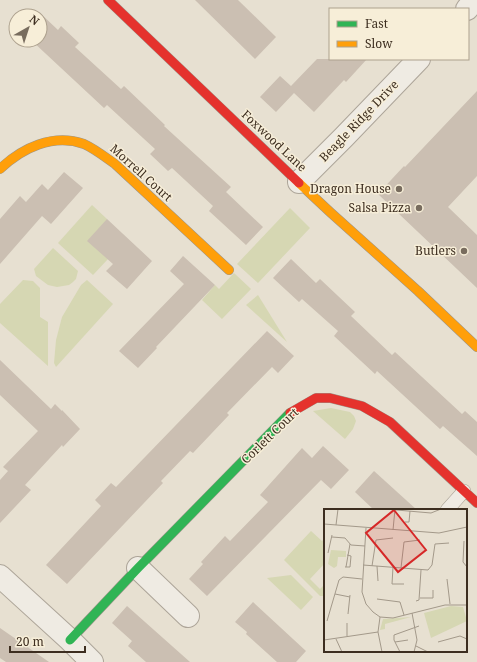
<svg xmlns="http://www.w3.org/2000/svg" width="477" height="662" font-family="'Noto Serif',serif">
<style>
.green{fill:#d6d7b3}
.building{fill:#cbbfb2}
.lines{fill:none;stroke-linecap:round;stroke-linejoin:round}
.lane-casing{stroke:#ada599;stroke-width:14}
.street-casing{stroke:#ada599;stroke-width:24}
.fast-casing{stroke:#9c958a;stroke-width:10}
.slow-casing{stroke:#9c958a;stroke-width:10}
.jam-casing{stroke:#9c958a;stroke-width:10}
.lane{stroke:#efebe3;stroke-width:13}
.street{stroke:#efebe3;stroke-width:22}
.fast{stroke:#30b455;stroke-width:9}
.slow{stroke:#ff9f0a;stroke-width:9}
.jam{stroke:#e5322d;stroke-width:9}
.poi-dot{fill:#786c5e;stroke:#f7eed8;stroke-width:1.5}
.labels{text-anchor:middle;stroke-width:3;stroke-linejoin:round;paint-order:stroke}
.street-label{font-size:12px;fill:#3d2e20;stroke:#f7eed8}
.poi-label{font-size:12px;fill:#3d2e20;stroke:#f7eed8;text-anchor:end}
.inset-road{fill:none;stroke:#a3998a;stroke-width:1}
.view{fill:#d62828;fill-opacity:0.15;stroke:#d62828;stroke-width:2}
.inset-edge{fill:none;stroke:#3d2e20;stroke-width:2}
</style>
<rect width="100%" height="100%" fill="#e7e0d1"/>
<g class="green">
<polygon points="92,205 107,219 108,259 93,275 58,243"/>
<polygon points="290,208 310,228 258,283 237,264"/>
<polygon points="53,248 78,271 76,279 73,282 69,285 57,287 48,285 36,276 34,269"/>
<polygon points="234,273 251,289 222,319 202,300 215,285 219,289"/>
<polygon points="23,280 33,281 40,288 40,317 48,322 48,366 0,323 0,304"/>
<polygon points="87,280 113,304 56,367 54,363 56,340 62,317 81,285"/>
<polygon points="258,295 287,342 246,305"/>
<polygon points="331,408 350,412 354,416 356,421 353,429 345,439 313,411"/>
<polygon points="311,531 322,541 325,538 325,563 310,579 320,589 323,586 325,588 325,594 323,596 320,596 284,560"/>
<polygon points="291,575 313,597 301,610 267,578"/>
</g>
<g class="building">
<polygon points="195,0 238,0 276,37 255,59"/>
<polygon points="40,13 58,30 61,26 79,43 75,47 121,89 124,86 165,125 164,126 231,187 226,192 263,227 246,245 209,211 213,206 172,168 168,171 150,154 155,149 107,105 104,108 31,40 40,40 40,16 37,16"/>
<polygon points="317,59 367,59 346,82 344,80 314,112 294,93 276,112 260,97 280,76 291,86"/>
<polygon points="477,91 477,176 448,207 477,235 477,288 378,194 404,166 405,167"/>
<polygon points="64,172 83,188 51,224 42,216 0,264 0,219 20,196 26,202 42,184 48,190"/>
<polygon points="107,219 152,261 127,289 106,271 113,264 87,241"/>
<polygon points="183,256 215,285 156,347 157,348 138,368 119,351 184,284 170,271"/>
<polygon points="291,259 316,283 320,279 355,312 351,316 392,355 395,352 462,414 465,411 477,422 477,456 443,426 440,429 377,371 375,374 334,336 338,331 302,299 299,302 273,278"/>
<polygon points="267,331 294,356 278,373 272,367 227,413 229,415 193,453 190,451 161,481 163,483 67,584 46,565 101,506 95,500 111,483 116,487"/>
<polygon points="0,360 51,409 55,404 62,411 62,410 80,429 63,447 62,445 25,485 31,490 0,523 0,480 8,471 3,467 38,431 0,395"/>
<polygon points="323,446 349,470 331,489 321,480 207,596 189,579 203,564 201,562 225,536 230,541 268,502 260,495 302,448 312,458"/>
<polygon points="374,471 417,510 374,510 355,492"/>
<polygon points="253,602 306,651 296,662 277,662 246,634 247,632 235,622"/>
<polygon points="127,606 190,662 146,662 128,646 132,641 112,623"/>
<polygon points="0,628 49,662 6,662 0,658"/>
</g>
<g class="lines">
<g class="lane-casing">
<polyline id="lane" points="447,510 464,491"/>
</g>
<g class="street-casing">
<g id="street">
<polyline points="467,9 475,0"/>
<polyline points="299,182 344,137 419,59"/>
<polyline points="138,568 188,616"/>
<polyline points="0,576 70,640 92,662"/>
</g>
</g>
<g class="fast-casing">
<polyline id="fast" points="70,640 138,568 290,413"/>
</g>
<g class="slow-casing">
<g id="slow">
<path d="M0 169C22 148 53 133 84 144 95 149 105 157 115 164L229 270"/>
<polyline points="299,183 330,212 418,291 477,347"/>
</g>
</g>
<g class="jam-casing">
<g id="jam">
<polyline points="108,0 299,183"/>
<polyline points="290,413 316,398 330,398 362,406 390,422 477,503"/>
</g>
</g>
<use href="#lane" class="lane"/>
<use href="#street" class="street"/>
<use href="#fast" class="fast"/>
<use href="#slow" class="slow"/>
<use href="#jam" class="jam"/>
</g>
<g class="poi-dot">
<circle cx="399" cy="189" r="4"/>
<circle cx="419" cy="208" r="4"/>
<circle cx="464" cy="251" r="4"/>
</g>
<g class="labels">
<g class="street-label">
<text transform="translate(359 121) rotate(-46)" y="4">Beagle Ridge Drive</text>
<text transform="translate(274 141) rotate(43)" y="4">Foxwood Lane</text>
<text transform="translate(141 173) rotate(42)" y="4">Morrell Court</text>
<text transform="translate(270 436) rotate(-44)" y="4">Corlett Court</text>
</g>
<g class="poi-label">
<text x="391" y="193">Dragon House</text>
<text x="411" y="212">Salsa Pizza</text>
<text x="456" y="255">Butlers</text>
</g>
</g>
<g transform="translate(324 509)">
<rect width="143" height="143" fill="#e7e0d1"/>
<path d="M7 41 22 42V48H14L13 57 10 59 4 55ZM127 97 139 98 143 112 107 129 100 104ZM87 108 61 115V120L56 121 59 110Z" fill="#d6d7b3"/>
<path class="inset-road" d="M61 0 107 4 117 0M81 13H85L86 2M0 15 115 24 143 18M12 16 14 0M42 19 38 83 42 95 49 103 56 108 69 109 121 96H143M69 21 71 0M8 28 21 29 27 36 41 37M140 32 139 53 143 58M4 44 8 26M39 56 104 61 108 56 111 35 125 34M48 57 52 31 69 29M53 57 54 72M21 58H26L27 47 23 46M22 58 26 35M69 58 68 75H80M77 59 80 33 96 31M123 70 126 95M11 85 26 88M96 89H109V81M53 90 76 93 80 106M92 92 95 91 97 61M88 104 93 131 90 143M24 105 26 86M56 108 54 123 58 143M3 112 15 71 19 68 38 70M23 114V127M12 130 18 143M0 131 54 123M71 133 84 131M114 133 136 127 143 130M92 137 104 143M76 143 70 131V126L95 117"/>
<path class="view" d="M70 1 102 41 74 63 42 24Z"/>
<rect width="143" height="143" class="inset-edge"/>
</g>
<rect x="329" y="8" width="140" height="52" fill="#f7eed8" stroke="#ada18e"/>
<rect x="337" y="21" width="20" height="6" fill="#30b455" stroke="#ada18e"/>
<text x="365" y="28" font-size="12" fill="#3d2e20">Fast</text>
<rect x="337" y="41" width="20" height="6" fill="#ff9f0a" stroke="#ada18e"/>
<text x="365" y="48" font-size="12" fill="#3d2e20">Slow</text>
<g transform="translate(28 28) rotate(39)"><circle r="19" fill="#f7eed8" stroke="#ada18e"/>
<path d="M0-3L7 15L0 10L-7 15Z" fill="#786c5e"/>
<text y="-6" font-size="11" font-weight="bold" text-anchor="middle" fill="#3d2e20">N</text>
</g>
<path d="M10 646v6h75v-6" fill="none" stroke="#3d2e20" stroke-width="2"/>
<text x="16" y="646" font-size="12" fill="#3d2e20" stroke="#f7eed8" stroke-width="3" paint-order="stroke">20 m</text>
</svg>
